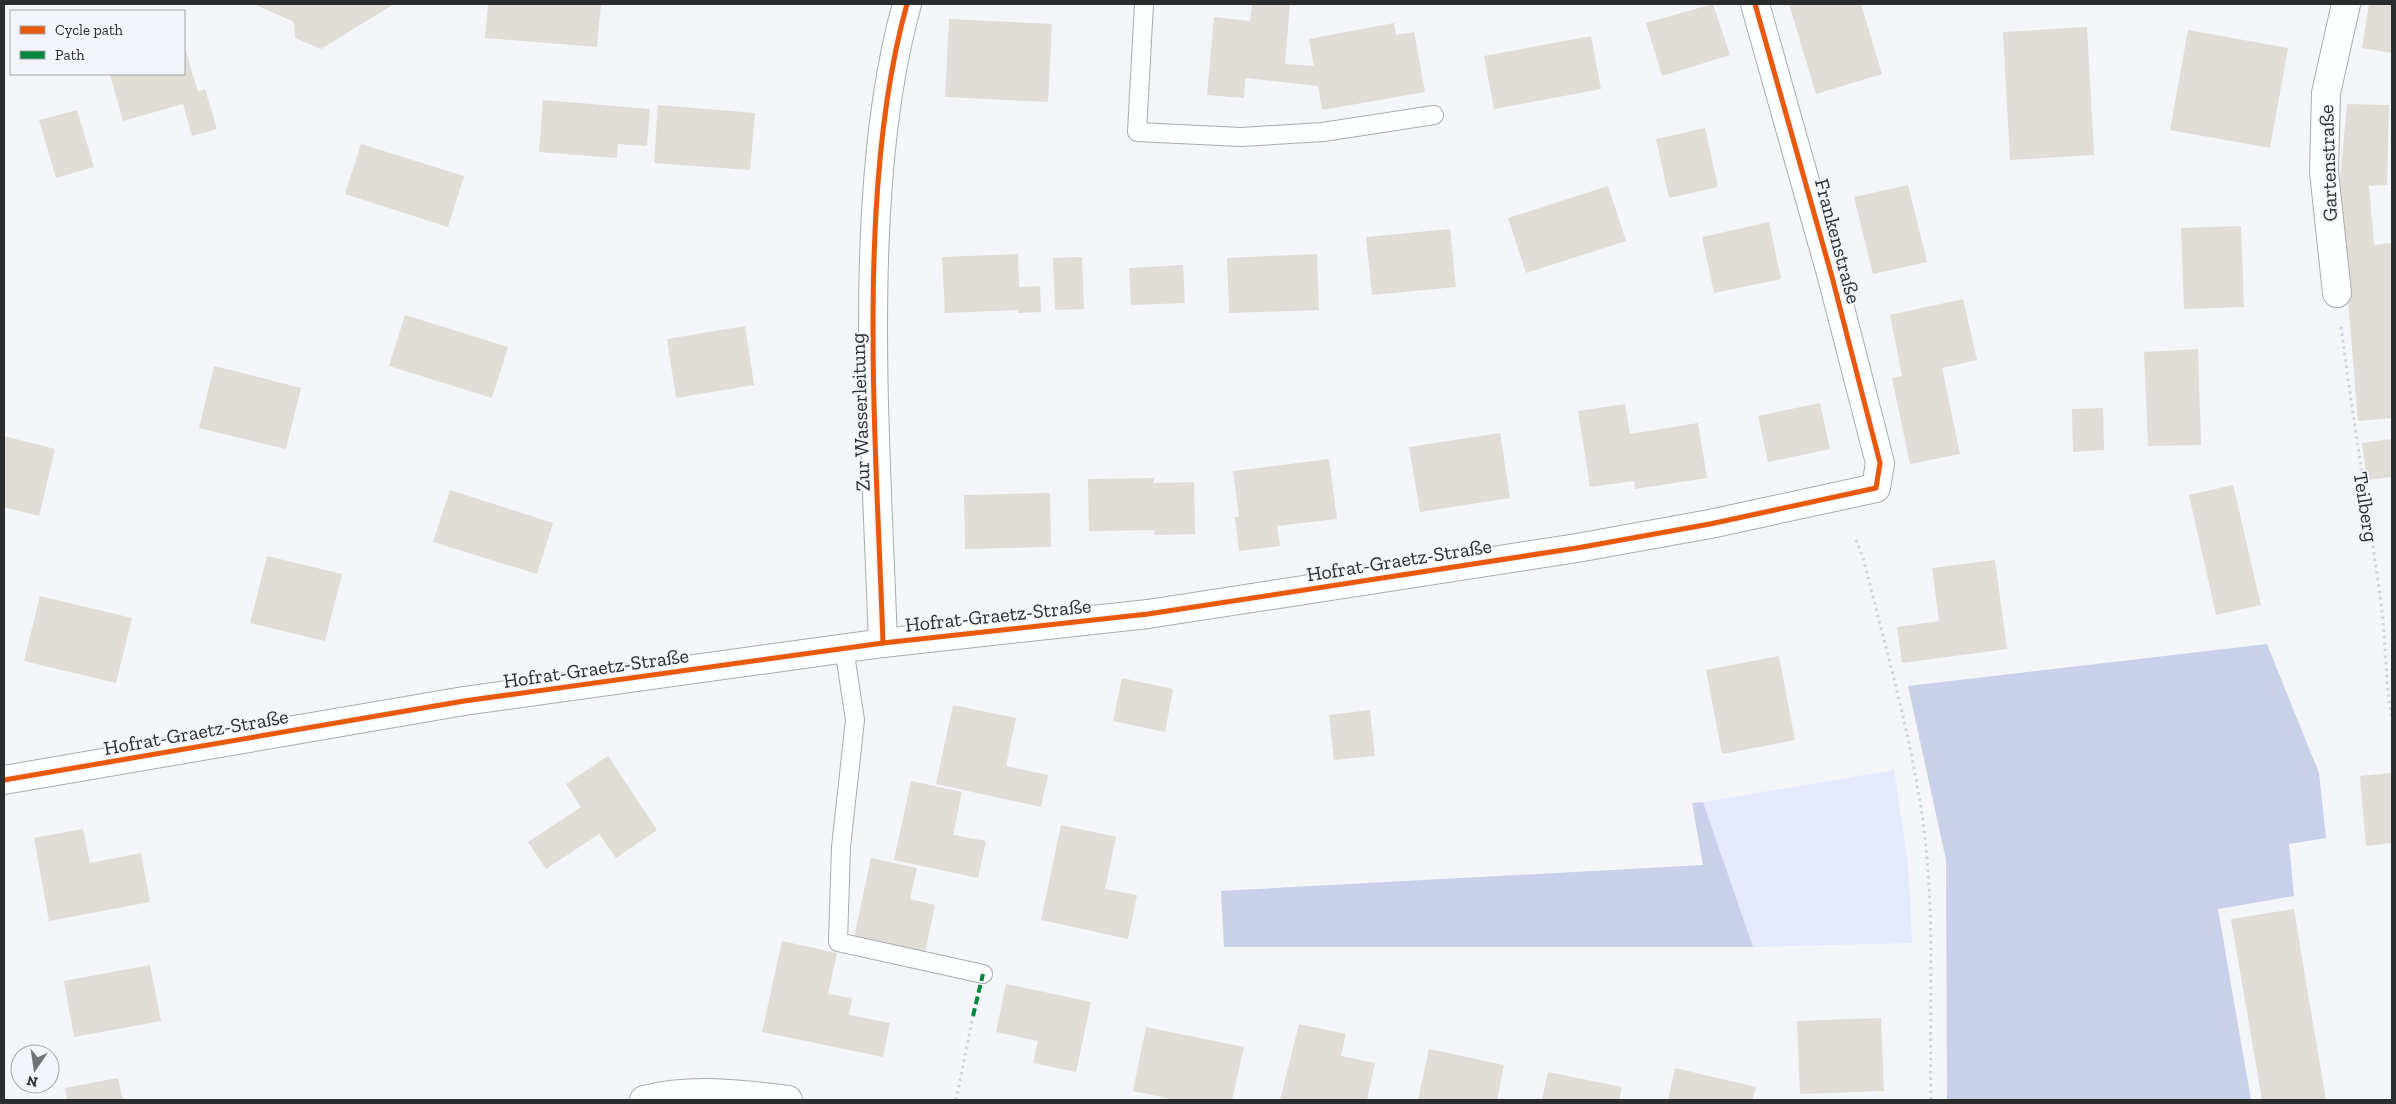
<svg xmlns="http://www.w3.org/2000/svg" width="2396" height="1104" font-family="'Zilla Slab',serif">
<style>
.green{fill:#e4e9fb}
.forest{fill:#c9d0e9}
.building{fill:#dfddd5}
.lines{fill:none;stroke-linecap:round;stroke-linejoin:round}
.service-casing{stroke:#aaabae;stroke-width:20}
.minor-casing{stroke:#aaabae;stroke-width:30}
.path{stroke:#d2d3d4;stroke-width:3;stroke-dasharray:2.5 4;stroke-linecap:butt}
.service{stroke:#fdfefe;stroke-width:18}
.minor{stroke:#fdfefe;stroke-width:28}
.quiet{stroke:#00873e;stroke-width:4;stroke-dasharray:8 4;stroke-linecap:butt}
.cycleway-casing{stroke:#f2f4f9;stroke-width:8}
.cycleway{stroke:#e8590c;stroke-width:5}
.labels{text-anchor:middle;stroke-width:4;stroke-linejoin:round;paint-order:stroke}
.street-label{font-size:20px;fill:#2b2c2e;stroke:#f2f4f9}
</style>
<rect width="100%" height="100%" fill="#f3f5f8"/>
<polygon class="green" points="1894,770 1908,865 1912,943 1753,947 1703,802"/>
<g class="forest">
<polygon points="2267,644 2319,773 2326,838 2289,844 2294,896 2218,909 2251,1100 1947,1100 1946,860 1908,686"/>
<polygon points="1703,802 1753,947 1224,947 1221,891 1703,865 1692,803"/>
</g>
<g class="building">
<polygon points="254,4 394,4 321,49 295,38 294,22"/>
<polygon points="488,4 601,4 597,47 485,38"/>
<polygon points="1252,4 1290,4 1285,64 1314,66 1309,39 1394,23 1396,35 1414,32 1425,92 1322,110 1318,86 1245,78 1244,98 1207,95 1214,17 1250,21"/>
<polygon points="1713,4 1730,55 1662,76 1646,23"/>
<polygon points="1789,4 1861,4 1882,74 1816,94"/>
<polygon points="2369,4 2392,4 2392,53 2362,48"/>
<polygon points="949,19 1052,24 1048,102 945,97"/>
<polygon points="2087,27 2094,155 2010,160 2003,32"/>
<polygon points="2188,30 2288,48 2270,148 2170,130"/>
<polygon points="1591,36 1601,89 1494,109 1484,56"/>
<polygon points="184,45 198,92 205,89 217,129 192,136 183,104 123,121 110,74 184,74"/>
<polygon points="543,100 650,109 647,146 618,144 617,158 539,152"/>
<polygon points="2347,104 2389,105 2387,185 2369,186 2374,245 2392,243 2392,418 2358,421 2339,189"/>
<polygon points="658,105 755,113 750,170 654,163"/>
<polygon points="77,110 94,167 56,178 39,120"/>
<polygon points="1705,128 1718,187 1669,198 1656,139"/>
<polygon points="361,144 464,176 448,227 345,194"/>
<polygon points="1908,185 1927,262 1873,274 1854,197"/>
<polygon points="1608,186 1626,241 1526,273 1508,218"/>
<polygon points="1769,222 1781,279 1714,293 1702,237"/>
<polygon points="2241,226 2244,307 2184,309 2181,228"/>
<polygon points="1450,229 1456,287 1372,295 1366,237"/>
<polygon points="1018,254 1019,287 1040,286 1041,312 1018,313 1018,310 945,313 942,257"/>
<polygon points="1317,254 1319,310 1229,313 1227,258"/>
<polygon points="1082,257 1084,309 1055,310 1053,258"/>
<polygon points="1183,265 1185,303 1131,305 1129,268"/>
<polygon points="1963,299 1977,360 1942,368 1960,454 1910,464 1892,378 1902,376 1890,315"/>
<polygon points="405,315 508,347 492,398 389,366"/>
<polygon points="745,326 754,385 676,398 667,339"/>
<polygon points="2198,349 2201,445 2148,446 2144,352"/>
<polygon points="214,366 301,388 286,449 199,428"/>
<polygon points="1820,403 1830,449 1768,462 1758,416"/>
<polygon points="1625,404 1630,434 1698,423 1707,478 1635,489 1634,481 1590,487 1578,411"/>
<polygon points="2103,408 2104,450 2073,452 2072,409"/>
<polygon points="1500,433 1510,498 1420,512 1409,447"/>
<polygon points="4,436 55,449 39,516 4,507"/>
<polygon points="2392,439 2392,477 2367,480 2362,443"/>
<polygon points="1329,459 1337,519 1277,526 1280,546 1239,551 1235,517 1239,517 1233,471"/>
<polygon points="1154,478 1154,483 1194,482 1195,534 1154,535 1155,530 1089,531 1088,479"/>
<polygon points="2233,485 2261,605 2216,615 2189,495"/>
<polygon points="450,490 553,523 537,574 433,542"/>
<polygon points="1050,493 1051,547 965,549 964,495"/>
<polygon points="267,556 342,574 325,641 250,623"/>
<polygon points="1995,560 2007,649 1902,663 1897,627 1939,621 1932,568"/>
<polygon points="40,596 132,618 116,683 24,661"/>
<polygon points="1779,656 1795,740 1722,754 1706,670"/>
<polygon points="1122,678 1173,689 1165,732 1113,721"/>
<polygon points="953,705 1016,718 1006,766 1048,775 1041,807 936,784"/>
<polygon points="1370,710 1375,756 1334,760 1329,715"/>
<polygon points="608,756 657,830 616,858 599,834 546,869 528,842 581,807 566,784"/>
<polygon points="2392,773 2392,843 2366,846 2360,776"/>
<polygon points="911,781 962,792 953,835 986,841 978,878 894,860"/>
<polygon points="1061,825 1116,837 1105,889 1137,895 1128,939 1041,920"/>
<polygon points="83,829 90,863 141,853 150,902 49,921 34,838"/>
<polygon points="871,858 917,868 910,899 935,905 925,953 854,938"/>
<polygon points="2294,909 2304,971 2326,1100 2262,1100 2231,919"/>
<polygon points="782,941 837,953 828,994 852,998 849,1015 890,1023 883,1057 762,1032"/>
<polygon points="150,965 161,1021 74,1037 64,981"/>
<polygon points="1006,984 1091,1002 1076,1072 1033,1063 1038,1041 996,1032"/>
<polygon points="1881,1018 1884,1091 1800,1094 1797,1021"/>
<polygon points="1299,1024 1346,1034 1341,1056 1375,1063 1367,1100 1280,1100"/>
<polygon points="1146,1027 1244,1047 1232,1100 1176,1100 1133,1091"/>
<polygon points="1429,1049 1504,1065 1497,1100 1418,1100"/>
<polygon points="1675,1068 1756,1087 1752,1100 1668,1100"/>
<polygon points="1548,1072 1622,1087 1619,1100 1542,1100"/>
<polygon points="118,1078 123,1100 67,1100 65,1088"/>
</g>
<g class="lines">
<g class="service-casing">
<g id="service">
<polyline points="1144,4 1137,132 1241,137 1323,132 1434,115"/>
<polyline points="844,648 855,720 841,847 838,942 983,974"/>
</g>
</g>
<g class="minor-casing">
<g id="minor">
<polyline points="2337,293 2324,172 2326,93 2346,4"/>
<path d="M883 643C878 500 868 356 876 212 880 142 888 72 907 4"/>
<polyline points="4,780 464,701 883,643 1148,614 1577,548 1710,524 1876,488 1880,463 1832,277 1755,4"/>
<path d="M644 1100C691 1088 740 1094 788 1100"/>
</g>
</g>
<g class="path">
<path d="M2341 327C2353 419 2368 510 2381 602 2386 641 2385 681 2392 720"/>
<path d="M1856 540 1863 557C1887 656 1918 756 1927 858 1934 938 1929 1019 1931 1100"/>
<polyline points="956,1100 973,1016"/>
</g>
<use href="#service" class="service"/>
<use href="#minor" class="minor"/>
<polyline class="quiet" points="973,1016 983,974"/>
<g class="cycleway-casing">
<g id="cycleway">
<path d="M883 643C878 500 868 356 876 212 880 142 888 72 907 4"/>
<polyline points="4,780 464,701 883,643 1148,614 1577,548 1710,524 1876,488 1880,463 1832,277 1755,4"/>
</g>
</g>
<use href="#cycleway" class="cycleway"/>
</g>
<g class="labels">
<g class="street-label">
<text transform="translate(2328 163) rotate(-92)" y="7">Gartenstraße</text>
<text transform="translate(1838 241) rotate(75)" y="7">Frankenstraße</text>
<text transform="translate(860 412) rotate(-92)" y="7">Zur Wasserleitung</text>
<text transform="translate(2366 507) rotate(81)" y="7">Teilberg</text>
<text transform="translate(1399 560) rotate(-9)" y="7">Hofrat-Graetz-Straße</text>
<text transform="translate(998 615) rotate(-6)" y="7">Hofrat-Graetz-Straße</text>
<text transform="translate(596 668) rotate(-8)" y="7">Hofrat-Graetz-Straße</text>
<text transform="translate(196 732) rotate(-10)" y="7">Hofrat-Graetz-Straße</text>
</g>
</g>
<rect width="2396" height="1104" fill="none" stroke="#2b2c2e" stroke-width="10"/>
<rect x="10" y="10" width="175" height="65" fill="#f2f4f9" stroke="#a2a4a8"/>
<rect x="20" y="26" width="25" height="8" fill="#e8590c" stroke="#a2a4a8"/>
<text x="55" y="35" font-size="15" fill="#2b2c2e">Cycle path</text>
<rect x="20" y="51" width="25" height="8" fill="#00873e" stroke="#a2a4a8"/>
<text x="55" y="60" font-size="15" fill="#2b2c2e">Path</text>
<g transform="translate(35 1069) rotate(193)"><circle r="24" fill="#f2f4f9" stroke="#a2a4a8"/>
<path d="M0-4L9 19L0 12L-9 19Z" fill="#717275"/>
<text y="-8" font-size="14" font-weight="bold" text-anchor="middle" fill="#2b2c2e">N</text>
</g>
</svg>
